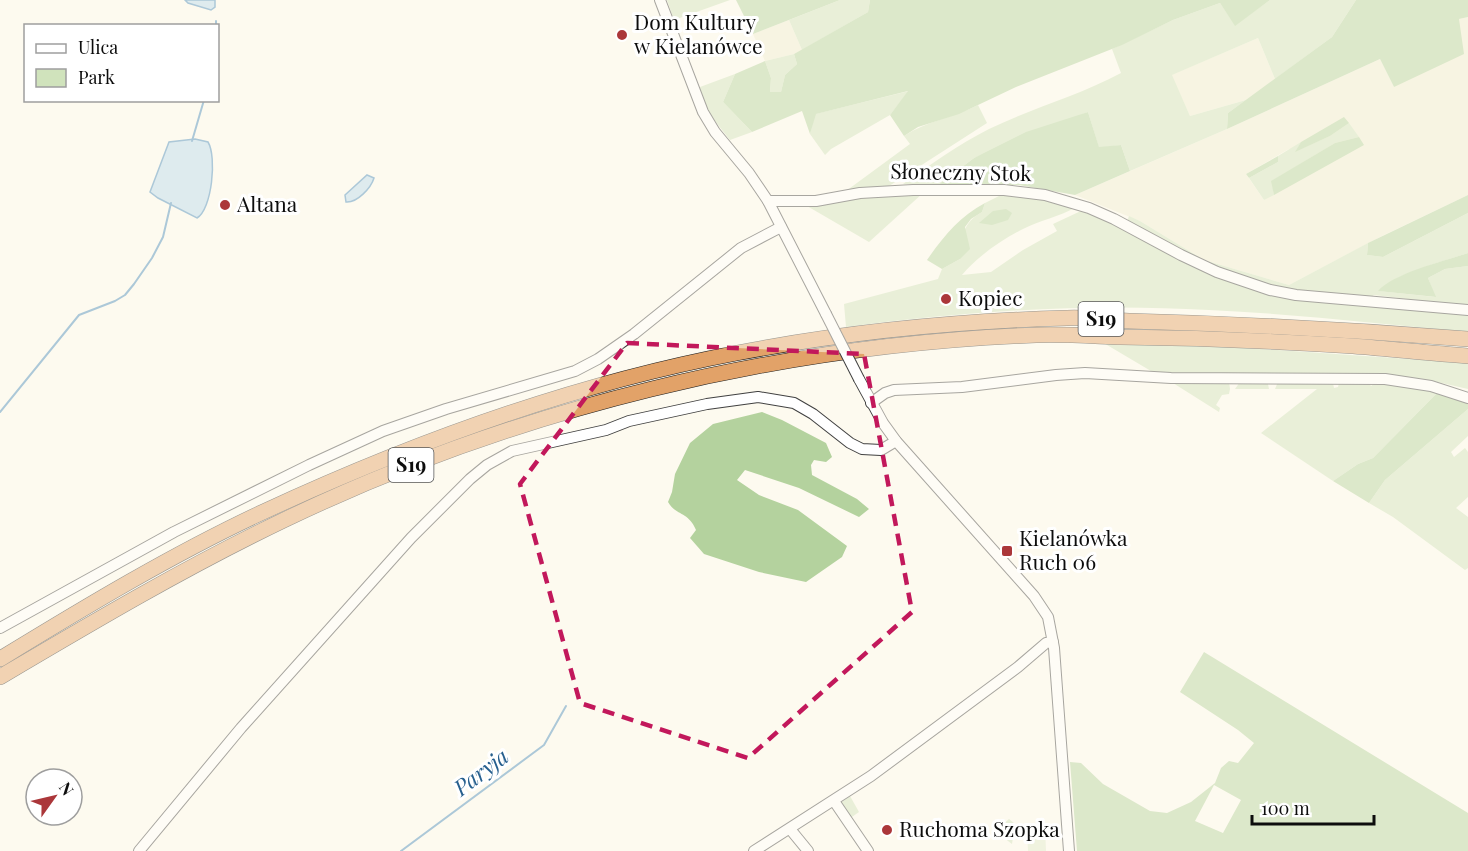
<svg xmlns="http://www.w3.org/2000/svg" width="1468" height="851" font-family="'Playfair Display',serif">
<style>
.farmland{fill:#f0eed2;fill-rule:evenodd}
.green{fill:#d0e3bc}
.forest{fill:#b4d29e;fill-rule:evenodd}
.pitch{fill:#e0ebcd}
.water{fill:#b9d9ee;stroke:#4a8cbc;stroke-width:1.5}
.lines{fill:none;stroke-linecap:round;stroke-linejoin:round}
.stream{stroke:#4a8cbc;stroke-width:2}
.minor-casing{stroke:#404040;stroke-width:12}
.highway-casing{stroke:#1e1e1e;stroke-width:16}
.minor{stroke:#fff;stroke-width:10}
.highway{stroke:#e2a268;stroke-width:15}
.minor-bridge-casing{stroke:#404040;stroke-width:12;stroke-linecap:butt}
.minor-bridge{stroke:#fff;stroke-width:10}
.marked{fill:none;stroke:#c2185b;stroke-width:4.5;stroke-dasharray:12 8;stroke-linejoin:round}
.poi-dot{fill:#ab373a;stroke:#fff;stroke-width:2}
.labels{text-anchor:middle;stroke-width:6;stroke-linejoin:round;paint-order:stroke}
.shield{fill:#fff;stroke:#565656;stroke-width:1.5}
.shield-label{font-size:20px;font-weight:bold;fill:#0d0d0d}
.poi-label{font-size:21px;fill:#0d0d0d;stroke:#fff;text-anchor:start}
.street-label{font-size:21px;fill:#0d0d0d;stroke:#fff}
.water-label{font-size:22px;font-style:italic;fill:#265f8e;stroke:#fff}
</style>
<rect width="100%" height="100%" fill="#fdfaef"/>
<g class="farmland">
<path d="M1468 17V195L1382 236 1289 285 1204 260 1140 221 1075 195 1227 129 1380 59 1394 87 1459 19ZM1289 149 1264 200 1246 174Z"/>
<polygon points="789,20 802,50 794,54 765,61 753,34"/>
<polygon points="1258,38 1275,79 1246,100 1190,116 1171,75"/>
</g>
<g class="green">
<polygon points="667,0 730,0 674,20"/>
<polygon points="840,0 870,0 868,12 802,50 789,20"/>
<path d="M1270 0H1356L1332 37 1275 79 1258 38 1172 75 1190 116 1246 100 1228 113 1227 129 1130 171 1121 145 1099 148 1088 112 974 158 938 185 903 184C930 165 959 144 989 129 1032 108 1078 96 1121 73L1112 49 1173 20 1220 3 1235 25Z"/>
<polygon points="794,54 797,64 785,75 781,92 770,92 771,78 765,61"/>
<path d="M735 74 723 102 752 132 730 140C718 124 702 108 700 87Z"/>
<polygon points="909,91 890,115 831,149 825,155 810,134 815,114"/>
<path d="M978 105 987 123 889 186 846 191 910 144 904 136C927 121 954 117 978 105Z"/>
<polygon points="1349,123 1359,137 1335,143 1272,181 1274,195 1264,200 1249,178 1278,162 1278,156 1301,142 1296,151 1330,136"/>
<path d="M1007 192 1076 207C1059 217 1040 220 1023 229 1001 240 977 257 962 275L991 272 1023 250 1057 231 1053 224 1083 210 1261 290 1468 312V332C1382 324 1296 314 1209 310 1088 303 966 311 846 327L844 304 938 279 942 269 960 259C963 237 961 224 982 212L985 203Z"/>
<polygon points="923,193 869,242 807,206 851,198"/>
<path d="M1468 213V253C1445 261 1393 274 1379 291L1435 297 1428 278 1445 269 1468 266V306L1374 295 1369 298C1312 294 1257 287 1204 264 1177 252 1152 235 1127 222L1129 216 1140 221 1204 260 1289 285 1368 243 1367 255 1383 257Z"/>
<polygon points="1102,342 1172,343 1468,363 1468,389 1424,379 1391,375 1156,374"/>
<polygon points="1229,382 1230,389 1229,394 1222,395 1216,405 1220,408 1219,412 1173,383"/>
<polygon points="1240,382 1268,384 1269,389 1235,389"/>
<polygon points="1278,382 1333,383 1334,388 1338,387 1339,383 1369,383 1371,386 1375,383 1412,386 1439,391 1373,458 1358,464 1333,481 1261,433 1317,389 1275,389"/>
<polygon points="1468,409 1468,436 1451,452 1454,457 1465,448 1468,452 1468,497 1456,508 1468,517 1468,568 1465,570 1393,517 1369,503 1385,480"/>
<polygon points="850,796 859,812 849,819 839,804"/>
<polygon points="1009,819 1015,824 1012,844 995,831"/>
</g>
<g class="forest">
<polygon points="736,0 840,0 753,34"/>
<polygon points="870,0 1270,0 1235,26 1220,3 1173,20 1122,45 1016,87 959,114 918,127 904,136 890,115 908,91 816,114 810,134 802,111 752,132 723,102 735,74 765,61 771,78 770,92 781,92 785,75 797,64 794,54 868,12"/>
<polygon points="1356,0 1468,0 1468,17 1459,19 1464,54 1394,87 1380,59 1227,129 1228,113 1332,37"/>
<polygon points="1088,112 1099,147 1121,145 1130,171 1075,195 1019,185 938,185 974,158 1026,132"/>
<polygon points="1344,117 1349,123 1330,136 1295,152 1301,142"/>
<polygon points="1359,137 1364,145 1274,195 1271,181 1335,143"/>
<polygon points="1278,156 1278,162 1249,178 1246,174"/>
<polygon points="1468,195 1468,213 1383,257 1367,255 1368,243"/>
<path d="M985 203 982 212 971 219 965 227 970 249 960 259 942 269 927 260C943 237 960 216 985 203Z"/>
<polygon points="1006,209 1012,213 1008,220 992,225 979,223 993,211"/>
<path d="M1468 253V266L1445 269 1428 278 1436 297 1378 291C1394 273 1444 261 1468 253Z"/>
<polygon points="1439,391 1468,403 1468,409 1385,480 1369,503 1333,481 1358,464 1373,458"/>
<path d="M762 412 782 420 826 443 832 457 826 462 814 460 811 465 812 475 857 499 869 509 859 517 799 488 745 470 737 480 759 495 798 510 847 546 842 557 806 582 759 572 704 554 690 538 696 530C688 511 676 516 668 502L672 492 675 474 690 443 713 424Z"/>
<path d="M1204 652 1468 813V851H1077L1070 762 1081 763 1103 784 1150 811 1167 813 1191 802 1215 783 1221 768 1229 761 1238 763 1254 743 1238 730 1180 692ZM1214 785 1241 800 1223 833 1195 821Z"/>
</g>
<polygon class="pitch" points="1045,826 1046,851 1028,851 1027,828"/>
<g class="water">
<polygon points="185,0 215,0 215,7 211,10 188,3"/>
<path d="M195 139 208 142C217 157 212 209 197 218L158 198 150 192 169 142Z"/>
<path d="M367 175 374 178C371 188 357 203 346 202L345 195Z"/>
</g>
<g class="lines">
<g class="stream">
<polyline points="216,26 216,21"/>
<polyline points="192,141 204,100"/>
<polyline points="0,412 79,315 115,301 125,295 134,284 152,258 163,237 171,203"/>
<polyline points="401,851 544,745 566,706"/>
</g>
<g class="minor-casing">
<g id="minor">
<polyline points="660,0 703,112 715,132 749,173 768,201 826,314"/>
<polyline points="768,201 816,201 860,193 913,190 1004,190 1045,195 1089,208 1114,219 1181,255 1217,272 1270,290 1296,295 1468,310"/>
<polyline points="859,379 883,423 896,441 1034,596 1048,617 1054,648 1069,851"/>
<polyline points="871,403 885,393 894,390 962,387 1056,375 1085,373 1171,378 1385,379 1431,386 1468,398"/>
<polyline points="0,628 174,532 309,465 383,431 446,409 575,371 598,359 634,334 741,248 781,227"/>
<polyline points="834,801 868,851"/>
<polyline points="790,829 808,851"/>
<polyline points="139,851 241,728 411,538 470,479 487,465 512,451 606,430 629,421 707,404 758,397 794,403 813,414 850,443 862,449 881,450 896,441"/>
<polyline points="754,851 871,776 1018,667 1046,643 1053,642"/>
</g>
</g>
<g class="highway-casing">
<g id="highway">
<path d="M0 659C85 607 173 554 263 512 414 442 573 384 737 353 846 332 957 321 1067 318 1088 317 1108 320 1129 321 1242 324 1355 330 1468 339"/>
<path d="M0 677C93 622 186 567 284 520 518 408 777 345 1036 335 1065 334 1093 336 1121 337 1198 338 1276 341 1353 346 1391 349 1429 353 1468 356"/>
</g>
</g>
<use href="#minor" class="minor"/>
<use href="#highway" class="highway"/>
<g class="minor-bridge-casing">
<polyline id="minor-bridge" points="826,314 859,379"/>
</g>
<use href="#minor-bridge" class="minor-bridge"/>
</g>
<path d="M0 0H1468V851H0ZM627 343 864 354 912 612 748 758 580 703 520 484Z" fill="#fdfaef" fill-opacity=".55" fill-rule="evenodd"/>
<path class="marked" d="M627 343 864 354 912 612 748 758 580 703 520 484Z"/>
<g class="poi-dot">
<circle cx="622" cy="35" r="6"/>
<circle cx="225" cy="205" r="6"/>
<circle cx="946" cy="299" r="6"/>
<rect x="1001" y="545" width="12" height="12" rx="3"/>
<circle cx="887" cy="830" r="6"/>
</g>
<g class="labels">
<g class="shield">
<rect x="1078.5" y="302" width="45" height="34" rx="4.5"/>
<rect x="388.5" y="448" width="45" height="34" rx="4.5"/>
</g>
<g class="shield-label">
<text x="1101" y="326">S19</text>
<text x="411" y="472">S19</text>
</g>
<g class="poi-label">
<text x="634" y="30">Dom Kultury<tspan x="634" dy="24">w Kielanówce</tspan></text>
<text x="237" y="212">Altana</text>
<text x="958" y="306">Kopiec</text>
<text x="1019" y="546">Kielanówka<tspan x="1019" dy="24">Ruch 06</tspan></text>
<text x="899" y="837">Ruchoma Szopka</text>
</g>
<g class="street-label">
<text transform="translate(961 173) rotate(1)" y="7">Słoneczny Stok</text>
</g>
<g class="water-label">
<text transform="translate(481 772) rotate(-37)" y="8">Paryja</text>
</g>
</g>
<rect x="24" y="24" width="195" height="78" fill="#ffffff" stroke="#9e9e9e" stroke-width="1.5"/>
<rect x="36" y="44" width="30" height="9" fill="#ffffff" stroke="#9e9e9e" stroke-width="1.5"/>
<text x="78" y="54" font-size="18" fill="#0d0d0d">Ulica</text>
<rect x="36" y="69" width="30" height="18" fill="#d0e3bc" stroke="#9e9e9e" stroke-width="1.5"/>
<text x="78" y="84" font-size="18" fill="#0d0d0d">Park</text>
<g transform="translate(54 797) rotate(56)"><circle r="28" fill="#ffffff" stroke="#9e9e9e" stroke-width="1.5"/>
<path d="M0-4.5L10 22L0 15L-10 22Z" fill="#ab373a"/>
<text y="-9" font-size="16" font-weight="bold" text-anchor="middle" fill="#0d0d0d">N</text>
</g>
<path d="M1252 815v9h122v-9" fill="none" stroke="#0d0d0d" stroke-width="3"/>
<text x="1261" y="815" font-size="18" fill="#0d0d0d" stroke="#ffffff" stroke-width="4.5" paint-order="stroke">100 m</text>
</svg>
